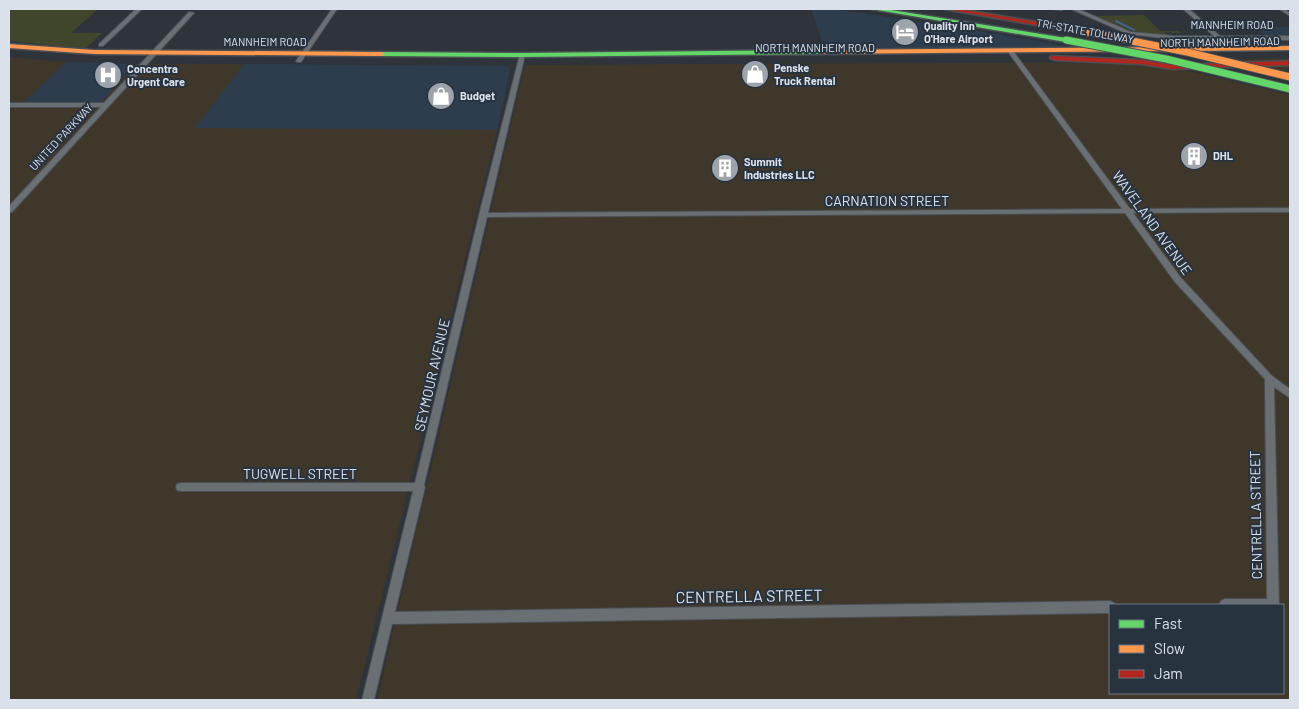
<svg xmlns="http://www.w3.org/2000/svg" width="1299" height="709" font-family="Barlow,sans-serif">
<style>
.built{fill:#2e3d4d}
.industrial{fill:#3f382a;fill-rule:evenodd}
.green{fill:#3f462b}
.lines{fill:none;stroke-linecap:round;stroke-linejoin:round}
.stream{stroke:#436282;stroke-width:2}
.street-casing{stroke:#4a4f55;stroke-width:2}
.fast-casing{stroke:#4a4f55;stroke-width:3}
.slow-casing{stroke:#4a4f55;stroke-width:3}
.jam-casing{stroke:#4a4f55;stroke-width:3}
.street{fill:#6a6f74;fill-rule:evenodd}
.fast{fill:#63d668;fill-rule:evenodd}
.slow{fill:#ff974d;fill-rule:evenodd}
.jam{fill:#b3261e;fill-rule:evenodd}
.fast-bridge-casing{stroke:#4a4f55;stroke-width:9;stroke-linecap:butt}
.slow-bridge-casing{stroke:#4a4f55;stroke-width:9;stroke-linecap:butt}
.fast-bridge{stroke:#63d668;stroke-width:7}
.slow-bridge{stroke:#ff974d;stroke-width:7}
.labels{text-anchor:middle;stroke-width:4;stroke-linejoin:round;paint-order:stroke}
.far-street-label{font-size:11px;fill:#dae1ea;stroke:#283340}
.far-poi-label{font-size:11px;font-weight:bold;fill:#dae1ea;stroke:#283340;text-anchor:start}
.street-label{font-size:14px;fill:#dae1ea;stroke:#283340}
.near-street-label{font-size:16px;fill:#dae1ea;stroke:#283340}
</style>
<rect width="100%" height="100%" fill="#2e343a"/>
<g class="built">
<polygon points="811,9 832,9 931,23 1066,46 825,49"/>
<polygon points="1254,27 1290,27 1290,35 1264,35"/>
<polygon points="66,62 136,64 101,102 23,102"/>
<polygon points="244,64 507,66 510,71 497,130 194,128"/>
</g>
<g class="industrial">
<polygon points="9,57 66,62 24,102 101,102 136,64 244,64 195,128 497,130 356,700 9,700"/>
<polygon points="1290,58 1290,72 1238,59"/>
<path d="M1151 62 1290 95V700H377L525 65ZM1110 605H1283V693H1110Z"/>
</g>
<g class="green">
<polygon points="9,9 98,9 71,33 102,33 85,49 9,41"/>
<path d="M1144 15 1160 31H1178L1182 34 1165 32 1166 34C1139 37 1121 26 1097 16Z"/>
<polygon points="1185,40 1237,40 1253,44 1188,44 1184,42"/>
</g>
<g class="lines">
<g class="stream">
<polyline points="1052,9 1062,10"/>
<polyline points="1116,21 1134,30"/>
</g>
<g class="street-casing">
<g id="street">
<polygon points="136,9 142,9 103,46 99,46 99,44"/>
<polygon points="332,9 337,9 301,62 297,62 296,61"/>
<polygon points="1071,9 1078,9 1131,32 1175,36 1214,36 1183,9 1189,9 1220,36 1290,36 1290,40 1177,40 1176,49 1173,51 1170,49 1172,39 1128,34"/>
<polygon points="1279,9 1284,9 1290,13 1290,16"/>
<polygon points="189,12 194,13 12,212 9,212 9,206 101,107 9,107 9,103 104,103"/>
<polygon points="1011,50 1013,51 1130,209 1290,208 1290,212 1133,213 1181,278 1272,376 1290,389 1290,398 1274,387 1279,605 1219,605 1221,601 1225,599 1267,599 1265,379 1175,282 1125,213 487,217 424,485 425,487 395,612 1110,601 1114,603 1115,605 1110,605 1110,613 392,624 374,700 362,700 413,491 181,491 177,490 176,487 177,484 181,483 415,483 479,215 520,54 525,55 488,213 1122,209 1009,53 1009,51"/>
</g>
</g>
<g class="fast-casing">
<g id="fast">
<polygon points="871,9 885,9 1066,38 1069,40 1066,42"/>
<polygon points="820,50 823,50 823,54 522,57 381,56 377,54 381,52 522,53"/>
</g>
</g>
<g class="slow-casing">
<g id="slow">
<polygon points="9,44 94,50 381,52 385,54 381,56 94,54 9,48"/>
<polygon points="1290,46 1290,50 820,54 816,52 820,50"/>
</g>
</g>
<g class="jam-casing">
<g id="jam">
<polygon points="945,9 958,9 1087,30 1090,32 1087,34"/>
<polygon points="1051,56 1141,60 1172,65 1290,61 1290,65 1172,69 1141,64 1054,60 1050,58"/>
</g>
</g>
<use href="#street" class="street"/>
<use href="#fast" class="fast"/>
<use href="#slow" class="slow"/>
<use href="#jam" class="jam"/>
<g class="fast-bridge-casing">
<polyline id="fast-bridge" points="1066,40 1166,59 1290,89"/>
</g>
<g class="slow-bridge-casing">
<polyline id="slow-bridge" points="1087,32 1187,52 1290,77"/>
</g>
<use href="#fast-bridge" class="fast-bridge"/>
<use href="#slow-bridge" class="slow-bridge"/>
</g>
<defs>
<g id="hotel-disc" transform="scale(1.4375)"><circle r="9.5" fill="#9ea4ac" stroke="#283340"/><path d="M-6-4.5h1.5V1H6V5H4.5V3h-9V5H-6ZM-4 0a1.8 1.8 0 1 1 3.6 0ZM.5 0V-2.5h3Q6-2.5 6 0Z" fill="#fff"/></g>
<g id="shop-disc" transform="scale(1.4375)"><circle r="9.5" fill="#9ea4ac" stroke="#283340"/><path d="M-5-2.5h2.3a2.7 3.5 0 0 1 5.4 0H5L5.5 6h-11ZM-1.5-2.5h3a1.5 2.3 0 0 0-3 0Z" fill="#fff"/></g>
<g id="hospital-disc" transform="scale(1.4375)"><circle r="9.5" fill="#9ea4ac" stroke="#283340"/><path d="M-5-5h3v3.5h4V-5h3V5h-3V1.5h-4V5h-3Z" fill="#fff"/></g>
<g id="building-disc" transform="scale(1.4375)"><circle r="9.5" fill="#9ea4ac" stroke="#283340"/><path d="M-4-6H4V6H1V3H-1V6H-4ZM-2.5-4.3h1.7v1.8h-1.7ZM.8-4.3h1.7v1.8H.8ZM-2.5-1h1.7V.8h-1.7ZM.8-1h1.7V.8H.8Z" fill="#fff"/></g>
</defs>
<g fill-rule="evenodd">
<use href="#hotel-disc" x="905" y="32"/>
<use href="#shop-disc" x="755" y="74"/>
<use href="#hospital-disc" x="108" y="75"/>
<use href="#shop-disc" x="441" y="96"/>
<use href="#building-disc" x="1194" y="156"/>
<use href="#building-disc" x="725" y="168"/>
</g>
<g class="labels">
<g class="far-street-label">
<text x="1232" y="29">MANNHEIM ROAD</text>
<text transform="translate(1085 31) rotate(10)" y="4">TRI-STATE TOLLWAY</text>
<text x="265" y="46">MANNHEIM ROAD</text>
<text transform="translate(1220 42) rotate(-1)" y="4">NORTH MANNHEIM ROAD</text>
<text x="815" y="52">NORTH MANNHEIM ROAD</text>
<text transform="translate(61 137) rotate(-47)" y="4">UNITED PARKWAY</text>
</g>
<g class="far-poi-label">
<text x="924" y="30">Quality Inn<tspan x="924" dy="13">O'Hare Airport</tspan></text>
<text x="774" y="72">Penske<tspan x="774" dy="13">Truck Rental</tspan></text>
<text x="127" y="73">Concentra<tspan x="127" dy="13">Urgent Care</tspan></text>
<text x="460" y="100">Budget</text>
<text x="1213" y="160">DHL</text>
<text x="744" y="166">Summit<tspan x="744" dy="13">Industries LLC</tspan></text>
</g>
<g class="street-label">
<text x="887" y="206">CARNATION STREET</text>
<text transform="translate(1152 223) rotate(54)" y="5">WAVELAND AVENUE</text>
<text transform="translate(432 375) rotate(-77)" y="5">SEYMOUR AVENUE</text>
<text x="300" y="479">TUGWELL STREET</text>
<text transform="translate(1256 515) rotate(-91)" y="5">CENTRELLA STREET</text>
</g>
<g class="near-street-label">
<text transform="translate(749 596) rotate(-1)" y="6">CENTRELLA STREET</text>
</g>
</g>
<rect width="1299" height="709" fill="none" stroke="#dae1ea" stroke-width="20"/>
<rect x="1109" y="604" width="175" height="90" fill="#283340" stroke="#6f7984"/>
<rect x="1119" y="620" width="25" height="8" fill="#63d668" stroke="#6f7984"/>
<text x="1154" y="629" font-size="15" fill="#dae1ea">Fast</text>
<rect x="1119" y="645" width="25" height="8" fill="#ff974d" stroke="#6f7984"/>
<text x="1154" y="654" font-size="15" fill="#dae1ea">Slow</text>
<rect x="1119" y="670" width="25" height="8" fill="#b3261e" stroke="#6f7984"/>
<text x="1154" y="679" font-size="15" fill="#dae1ea">Jam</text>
</svg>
